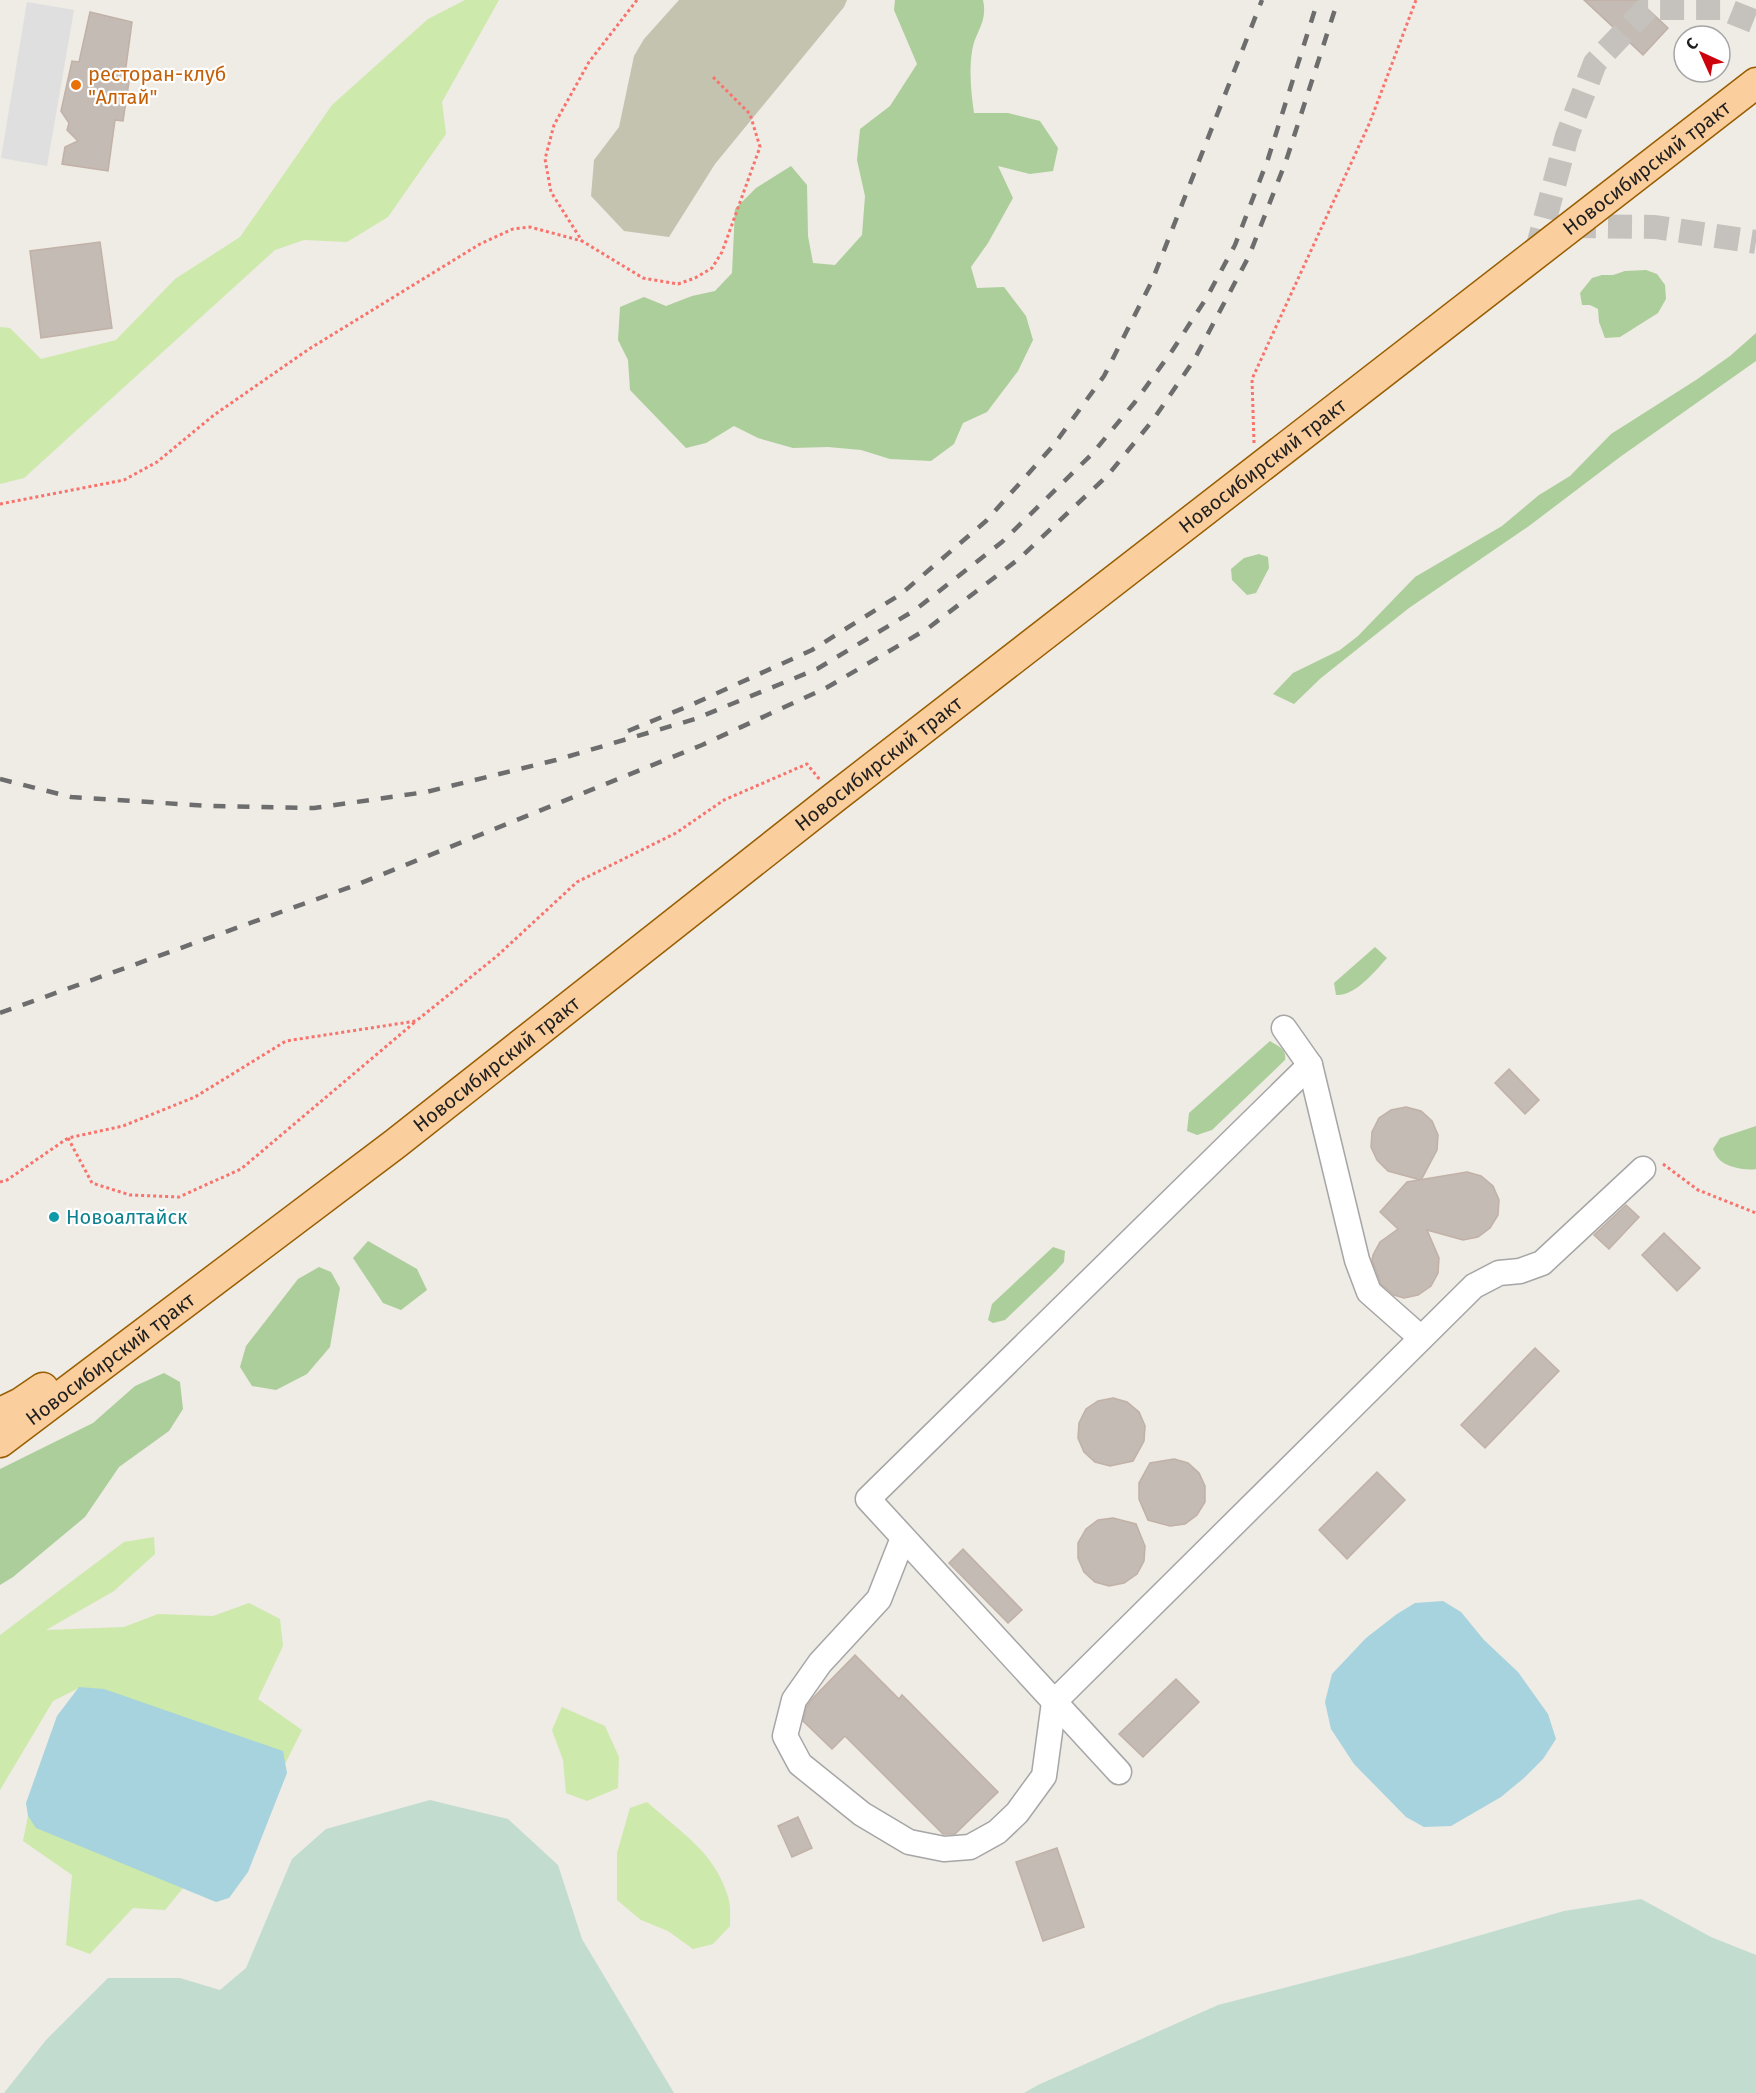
<svg xmlns="http://www.w3.org/2000/svg" width="1756" height="2093" font-family="'Fira Sans',sans-serif">
<style>
.construction{fill:#c4c3b0}
.grass{fill:#cde9ab}
.forest{fill:#acce9a}
.wetland{fill:#c2ddcf}
.parking{fill:#dfdfdf}
.water{fill:#a6d3dd}
.building{fill:#c4bbb4;stroke:#c1b1a7;stroke-width:1.5}
.lines{fill:none;stroke-linecap:round;stroke-linejoin:round}
.minor-tunnel{stroke:#c5c2bd;stroke-width:24;stroke-dasharray:24 12;stroke-linecap:butt}
.minor-casing{stroke:#a6a6a6;stroke-width:27}
.major-casing{stroke:#985e01;stroke-width:33}
.path{stroke:#f9736d;stroke-width:3;stroke-dasharray:3 3;stroke-linecap:butt}
.minor{stroke:#fff;stroke-width:24}
.major{stroke:#fbce9e;stroke-width:30}
.rail{stroke:#6d6d6d;stroke-width:4.5;stroke-dasharray:12 12;stroke-linecap:butt}
.food-dot{fill:#e8710a;stroke:#fff;stroke-width:2}
.culture-dot{fill:#0f9aa8;stroke:#fff;stroke-width:2}
.labels{text-anchor:middle;stroke-width:4.5;stroke-linejoin:round;paint-order:stroke}
.food-label{font-size:20px;fill:#c56008;stroke:#fff;text-anchor:start}
.street-label{font-size:20px;fill:#1f1f1f;stroke:#fff}
.culture-label{font-size:20px;fill:#0d838f;stroke:#fff;text-anchor:start}
</style>
<rect width="100%" height="100%" fill="#efebe5"/>
<polygon class="construction" points="679,0 847,0 844,7 715,164 669,237 624,231 591,196 594,160 619,127 634,56 644,39"/>
<g class="grass">
<polygon points="465,0 499,0 442,102 446,134 388,217 347,242 304,240 275,250 24,478 0,484 0,327 10,328 41,359 116,340 175,279 240,237 332,105 428,19"/>
<polygon points="154,1537 155,1554 114,1591 46,1630 124,1627 158,1614 213,1616 249,1603 280,1619 283,1646 258,1699 302,1730 285,1764 165,1910 133,1908 90,1954 66,1945 72,1875 23,1841 28,1816 54,1804 79,1688 53,1701 0,1790 0,1635 124,1542"/>
<polygon points="562,1707 605,1726 619,1757 618,1788 587,1801 566,1793 563,1760 552,1730"/>
<path d="M647 1802C680 1832 715 1852 728 1897 731 1906 730 1916 730 1926L713 1944 693 1949 668 1931 641 1920 617 1900V1853L630 1808Z"/>
</g>
<g class="forest">
<path d="M895 0H983C988 23 975 31 972 51 969 72 971 92 974 113H1008L1040 121 1058 148 1053 171 1030 174 998 166 1013 198 988 243 971 267 977 288 1004 287 1026 316 1033 340 1018 371 987 412 963 423 954 444 931 461 890 459 861 450 828 447 793 448 758 438 734 426 706 443 686 448 630 390 628 360 618 340 620 307 644 297 666 306 692 296 715 291 732 273 735 209 756 188 791 166 807 185 808 236 813 263 835 265 862 235 865 196 857 160 860 129 890 106 917 64 894 10Z"/>
<polygon points="1646,270 1657,274 1665,285 1666,299 1658,313 1620,337 1605,338 1599,322 1598,309 1590,305 1582,305 1580,293 1592,278 1602,275 1613,275 1625,271"/>
<polygon points="1756,333 1756,361 1620,457 1529,526 1409,608 1321,678 1294,704 1273,694 1293,673 1340,650 1358,636 1415,577 1502,526 1539,495 1570,476 1611,434 1696,380 1730,356"/>
<polygon points="1259,554 1268,557 1269,568 1256,593 1247,595 1232,580 1231,569 1244,558"/>
<path d="M1375 947 1387 958C1375 971 1356 996 1336 995L1334 983Z"/>
<path d="M1270 1041C1278 1046 1287 1049 1285 1060L1212 1130 1197 1135 1187 1131 1189 1113Z"/>
<path d="M1756 1126V1169C1745 1171 1725 1167 1718 1158 1715 1155 1715 1152 1713 1149L1720 1138Z"/>
<polygon points="368,1241 417,1269 427,1290 401,1310 383,1303 353,1258"/>
<polygon points="1053,1247 1065,1251 1064,1262 1056,1271 1005,1320 993,1323 988,1320 992,1304"/>
<polygon points="319,1267 331,1272 340,1288 330,1347 307,1374 276,1390 252,1386 240,1367 246,1346 298,1279"/>
<polygon points="164,1373 180,1382 183,1409 169,1431 119,1467 85,1517 13,1577 0,1585 0,1469 93,1423 135,1386"/>
</g>
<g class="wetland">
<polygon points="430,1800 508,1819 558,1865 582,1939 674,2093 4,2093 46,2040 108,1978 180,1978 220,1990 246,1968 292,1859 326,1829"/>
<polygon points="1641,1899 1711,1937 1756,1955 1756,2093 1024,2093 1038,2085 1218,2005 1412,1955 1564,1911"/>
</g>
<polygon class="parking" points="27,2 74,10 47,166 1,158"/>
<g class="water">
<polygon points="1443,1601 1461,1612 1484,1640 1518,1672 1548,1714 1556,1739 1543,1759 1524,1778 1501,1797 1451,1826 1424,1827 1406,1817 1354,1764 1331,1729 1325,1702 1332,1674 1366,1638 1397,1614 1415,1603"/>
<polygon points="79,1687 104,1689 283,1751 287,1773 248,1872 229,1898 216,1902 36,1828 28,1816 26,1803 57,1716"/>
</g>
<g class="building">
<polygon points="1584,0 1638,0 1668,28 1643,55"/>
<polygon points="90,12 132,22 125,74 130,75 123,121 115,120 108,171 62,164 65,147 78,141 67,130 69,123 61,111 72,61 79,62"/>
<polygon points="100,242 112,328 41,338 30,251"/>
<polygon points="1509,1069 1539,1100 1525,1114 1495,1083"/>
<polygon points="1406,1107 1421,1111 1432,1121 1438,1135 1437,1150 1421,1180 1388,1171 1377,1160 1371,1147 1372,1132 1379,1118 1391,1110"/>
<polygon points="1467,1172 1481,1176 1493,1186 1499,1200 1498,1215 1490,1228 1478,1237 1463,1240 1427,1230 1439,1258 1438,1273 1431,1286 1418,1295 1404,1298 1394,1295 1381,1284 1372,1260 1373,1255 1380,1242 1398,1229 1380,1212 1407,1182"/>
<polygon points="1626,1205 1639,1217 1609,1249 1594,1235"/>
<polygon points="1664,1233 1700,1268 1677,1291 1642,1255"/>
<polygon points="1535,1348 1559,1371 1485,1448 1461,1425"/>
<polygon points="1113,1398 1127,1402 1139,1412 1145,1426 1144,1441 1133,1461 1110,1466 1095,1462 1084,1452 1078,1438 1079,1423 1086,1409 1098,1401"/>
<polygon points="1174,1459 1188,1463 1199,1473 1205,1486 1205,1502 1197,1515 1185,1524 1170,1526 1148,1520 1139,1499 1139,1483 1150,1463"/>
<polygon points="1377,1472 1405,1500 1347,1559 1319,1530"/>
<polygon points="1113,1518 1136,1524 1145,1546 1144,1561 1137,1574 1124,1583 1109,1586 1095,1582 1084,1572 1078,1558 1078,1543 1086,1529 1098,1520"/>
<polygon points="963,1549 1022,1610 1008,1623 949,1563"/>
<polygon points="855,1655 899,1699 902,1695 998,1792 955,1834 943,1834 845,1736 832,1749 803,1721 807,1706 813,1698"/>
<polygon points="1176,1679 1199,1702 1143,1757 1119,1734"/>
<polygon points="798,1817 812,1848 792,1857 778,1826"/>
<polygon points="1057,1848 1084,1927 1043,1941 1016,1862"/>
</g>
<g class="lines">
<g class="minor-tunnel">
<polyline points="1572,226 1655,227 1756,242"/>
<polyline points="1536,253 1567,136 1595,63 1647,8 1721,8 1756,22"/>
</g>
<g class="minor-casing">
<g id="minor">
<polyline points="1284,1028 1310,1065 1357,1260 1369,1292 1421,1338"/>
<polyline points="903,1538 879,1599 820,1663 794,1700 785,1736 800,1764 862,1814 909,1842 944,1849 970,1847 997,1832 1017,1813 1044,1776 1054,1702 1474,1286 1499,1273 1520,1271 1542,1263 1643,1169"/>
<polyline points="1119,1772 868,1499 1310,1065"/>
</g>
</g>
<g class="major-casing">
<g id="major">
<polyline points="0,1413 21,1403 43,1388"/>
<path id="s1" d="M0 1442 395 1144 835 797 1756 83"/>
</g>
</g>
<g class="path">
<polyline points="637,0 589,62 554,125 545,159 551,192 582,241 643,278 678,284 695,278 712,268 722,252 760,147 750,114 713,77"/>
<polyline points="1254,443 1252,379 1370,122 1416,0"/>
<polyline points="0,504 124,480 157,462 214,415 309,349 480,244 513,229 530,227 582,241"/>
<polyline points="68,1138 92,1183 130,1195 179,1197 241,1169 415,1022"/>
<polyline points="1663,1164 1698,1190 1756,1213"/>
<polyline points="0,1182 7,1180 68,1138 123,1126 195,1097 286,1041 416,1021 497,956 577,882 676,833 724,800 807,764 820,780"/>
</g>
<use href="#minor" class="minor"/>
<use href="#major" class="major"/>
<g class="rail">
<polyline points="628,731 691,705 812,650 901,594 986,521 1053,446 1104,376 1152,281 1262,0"/>
<polyline points="0,779 71,797 210,806 314,808 426,792 556,760 695,719 817,669 915,610 1002,542 1092,454 1135,402 1172,351 1207,297 1235,245 1268,159 1318,0"/>
<polyline points="0,1013 356,885 702,745 826,688 927,629 1020,558 1108,475 1153,420 1194,360 1249,256 1286,161 1338,0"/>
</g>
</g>
<circle class="food-dot" cx="76" cy="85" r="6"/>
<circle class="culture-dot" cx="54" cy="1217" r="6"/>
<g class="labels">
<g class="food-label">
<text x="88" y="81">ресторан-клуб<tspan x="88" dy="23">"Алтай"</tspan></text>
</g>
<g class="street-label">
<text dy="7" stroke="none"><textPath href="#s1" startOffset="2082">Новосибирский тракт</textPath></text>
<text dy="7" stroke="none"><textPath href="#s1" startOffset="1596">Новосибирский тракт</textPath></text>
<text dy="7" stroke="none"><textPath href="#s1" startOffset="1110">Новосибирский тракт</textPath></text>
<text dy="7" stroke="none"><textPath href="#s1" startOffset="624">Новосибирский тракт</textPath></text>
<text dy="7" stroke="none"><textPath href="#s1" startOffset="138">Новосибирский тракт</textPath></text>
</g>
<g class="culture-label">
<text x="66" y="1224">Новоалтайск</text>
</g>
</g>
<g transform="translate(1702 54) rotate(315)"><circle r="28" fill="#ffffff" stroke="#a5a5a5" stroke-width="1.5"/>
<path d="M0-4.5L10 22L0 15L-10 22Z" fill="#cc020d"/>
<text y="-9" font-size="16" font-weight="bold" text-anchor="middle" fill="#1f1f1f">С</text>
</g>
</svg>
